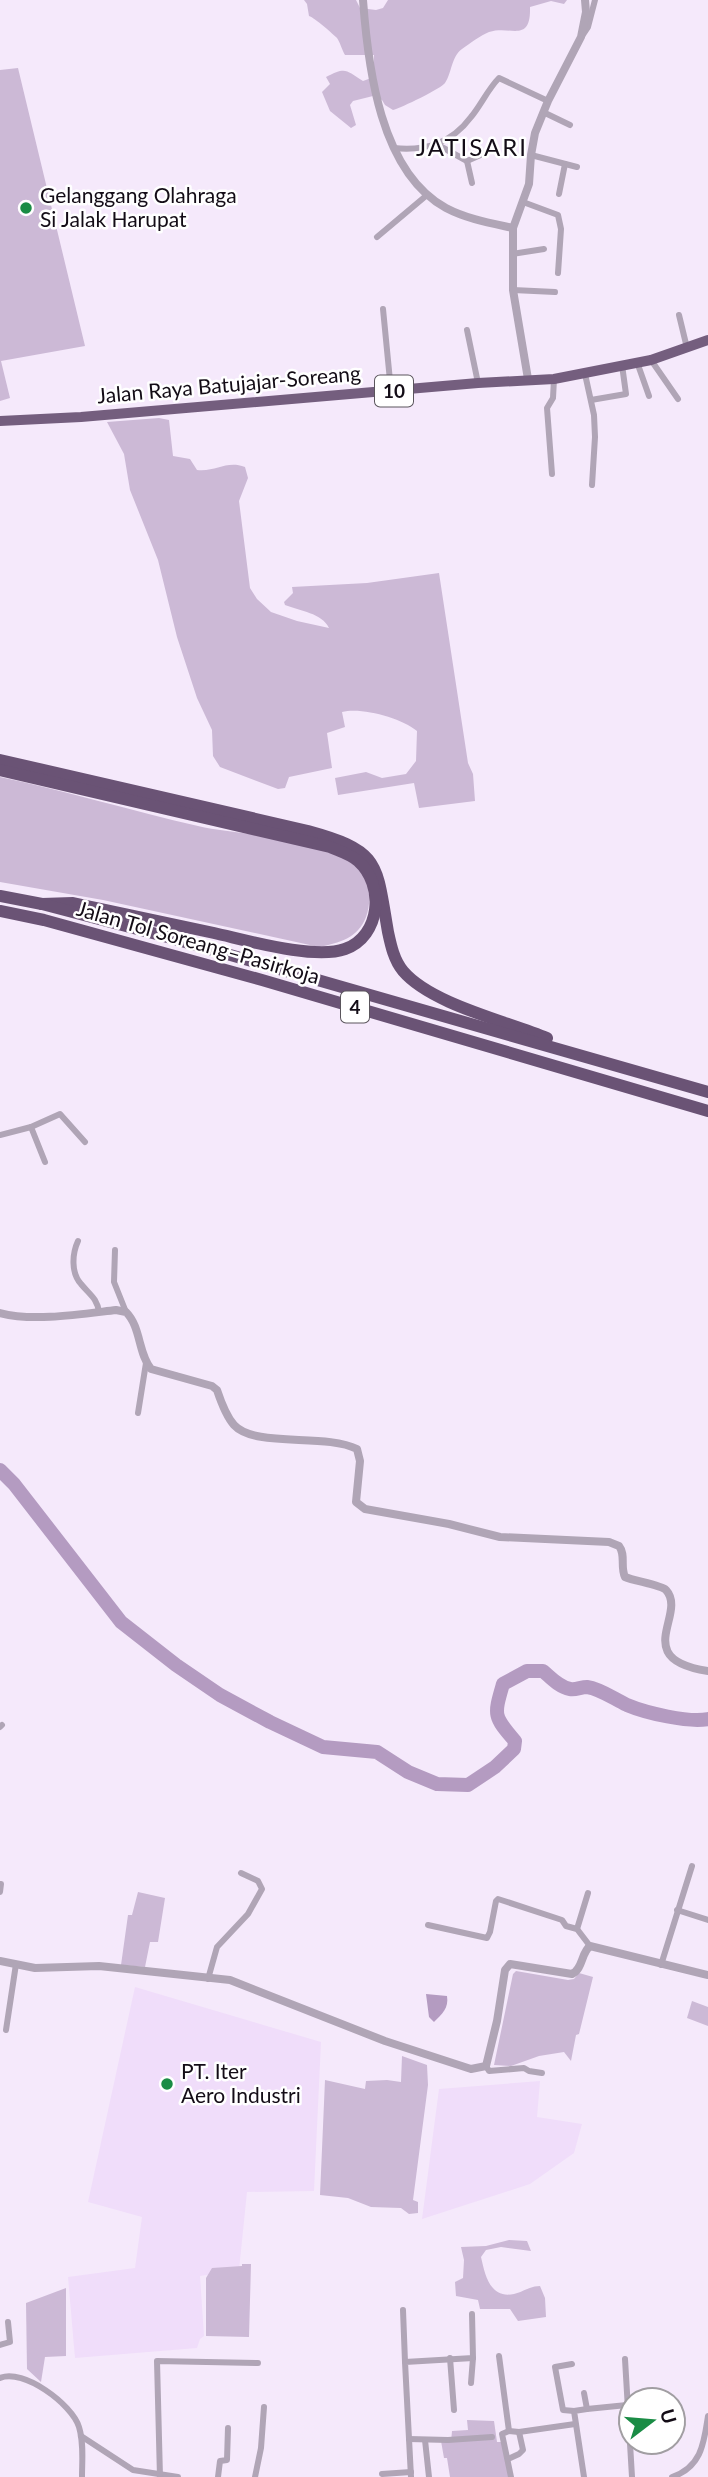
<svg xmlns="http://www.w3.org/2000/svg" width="708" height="2477" font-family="Lato,sans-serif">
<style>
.built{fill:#f0ddfa}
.green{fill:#ccb9d6}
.water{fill:#b49bc1}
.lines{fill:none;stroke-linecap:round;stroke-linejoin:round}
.river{stroke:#b49bc1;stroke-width:14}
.minor{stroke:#b0a5b6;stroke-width:6}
.tertiary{stroke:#b0a5b6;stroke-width:8}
.trunk{stroke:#745e7e;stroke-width:10}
.motorway{stroke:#6a5375;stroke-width:12}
.poi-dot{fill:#1a8c45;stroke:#fff;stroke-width:2.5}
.labels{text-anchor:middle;stroke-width:5;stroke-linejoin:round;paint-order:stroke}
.shield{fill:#fff;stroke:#5a555c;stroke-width:2}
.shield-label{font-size:19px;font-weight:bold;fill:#130c16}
.poi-label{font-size:21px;fill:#130c16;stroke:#fff;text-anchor:start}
.street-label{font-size:21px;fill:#130c16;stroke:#fff}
.quarter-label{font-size:24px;letter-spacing:2px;fill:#130c16;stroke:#fff}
</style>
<rect width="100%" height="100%" fill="#f5e9fb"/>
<g class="built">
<polygon points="135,1987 321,2042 314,2191 247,2192 239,2270 200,2276 204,2336 200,2339 197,2348 75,2358 68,2277 135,2268 142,2217 88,2202"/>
<polygon points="540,2081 537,2117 582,2124 574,2153 530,2184 422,2219 439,2089"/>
</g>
<g class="green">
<path d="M304 0H356L360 8 376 10 383 8 388 0H567L564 4 551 1 530 7C531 44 511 25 489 32 481 35 469 44 462 49 451 57 452 73 445 83 442 88 401 108 393 110L385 105 382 100 373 96 353 101 350 105 356 125 351 128 330 111 322 92 330 84 326 77C347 66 346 71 363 81L374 77V55H345C342 50 340 42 337 38 333 34 315 18 309 16L307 4Z"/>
<polygon points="18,68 85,346 1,361 10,398 0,401 0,70"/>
<path d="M159 418 169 420 173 456 190 459 197 470C217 472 226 460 245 467L248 478 239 501 250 588 257 599 271 612 297 621 329 628C322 613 300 611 285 605L284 602 293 593 292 587 367 583 439 573 468 763 473 774 475 801 419 808 414 783 338 795 335 778 366 772 382 778 406 774 416 761 417 731C401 718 362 707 342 712L345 727 327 733 332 768 289 777 285 788 278 789 220 767 213 756 212 730 197 698 177 637 158 560 130 490 124 454 107 422Z"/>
<path d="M0 777C67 791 132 811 198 826 246 837 318 834 357 867 370 878 372 902 366 917 358 938 339 943 319 947L103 900 0 882Z"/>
<polygon points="138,1892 165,1898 158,1942 150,1942 145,1967 121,1965 128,1915 132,1915"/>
<polygon points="516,1971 568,1980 574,1979 579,1973 593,1977 579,2034 576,2035 571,2061 564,2052 539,2056 511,2066 494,2065 513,1974"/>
<polygon points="692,2001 708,2007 708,2026 687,2018"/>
<polygon points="402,2056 427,2065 428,2085 413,2200 418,2202 418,2213 409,2214 401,2208 371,2207 348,2198 320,2195 325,2080 365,2089 366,2081 387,2080 401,2082"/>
<path d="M509 2240 527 2241 531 2251 501 2247 486 2250 481 2257C485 2275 490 2299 514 2294 523 2292 530 2286 540 2286L545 2298 546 2317 518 2321 510 2309H480L478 2300 456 2296 455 2282 463 2278 464 2260 461 2247 486 2246Z"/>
<polygon points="242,2264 251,2264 249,2337 206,2336 206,2278 212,2268 242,2266"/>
<polygon points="66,2288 66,2356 45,2357 41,2382 27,2369 26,2303"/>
<polygon points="467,2420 494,2421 497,2442 506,2442 513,2477 450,2477 447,2458 444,2458 441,2441 451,2442 452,2431 468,2430"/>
</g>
<path class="water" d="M426 1994 447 1996C449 2008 442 2014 434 2022L429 2017Z"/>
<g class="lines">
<path class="river" d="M0 1470 14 1484 121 1622 176 1665 220 1695 270 1722 323 1747 377 1752 408 1772 437 1784 468 1785 495 1767 514 1749 515 1741C493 1716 494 1715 503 1684L527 1671H543C551 1678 559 1687 570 1689 576 1690 581 1687 587 1687 601 1689 614 1699 627 1705 646 1713 689 1723 708 1719"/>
<g class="minor">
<polyline points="582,36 588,27 595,0"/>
<polyline points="543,112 570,125"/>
<polyline points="438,145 467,161 494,149"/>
<path d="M394 148C425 151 451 144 471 117 481 105 488 89 499 78L548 101"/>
<polyline points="531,155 577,167"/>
<polyline points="467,161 472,183"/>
<polyline points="559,194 565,164"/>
<polyline points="523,202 558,215 561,229 558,273"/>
<polyline points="377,237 427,195"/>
<polyline points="512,254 544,249"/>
<polyline points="513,290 555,292"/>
<polyline points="383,309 391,391"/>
<polyline points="679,315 687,348"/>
<polyline points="467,330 478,383"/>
<polyline points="651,360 678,399"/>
<polyline points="637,362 649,396"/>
<polyline points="585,374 594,415 595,437 592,485"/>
<polyline points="591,400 626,394 622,365"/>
<polyline points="552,474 547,408 553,398 554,379"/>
<polyline points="31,1127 45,1162"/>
<polyline points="0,1135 31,1127 60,1114 85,1142"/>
<path d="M78 1241C72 1254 71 1273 81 1284 90 1295 97 1298 99 1312"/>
<polyline points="115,1250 114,1282 126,1312"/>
<polyline points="138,1413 146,1363"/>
<polyline points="0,1727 2,1725"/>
<polyline points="0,1892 1,1884"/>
<polyline points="677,1910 708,1920"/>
<polyline points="428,1925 487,1938 490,1932 496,1901 498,1899 562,1920 566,1926 577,1929 590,1946"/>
<polyline points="577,1929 588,1893"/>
<polyline points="661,1965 692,1866"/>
<polyline points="208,1979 217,1947 248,1914 262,1889 258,1881 241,1873"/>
<polyline points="6,2030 16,1964"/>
<polyline points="486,2066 489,2071 524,2068 529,2071 542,2073"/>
<polyline points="403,2310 405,2362"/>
<polyline points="0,2345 10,2342 8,2322"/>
<polyline points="499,2356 509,2431 519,2432 575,2424"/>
<polyline points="450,2358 454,2410"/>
<polyline points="625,2359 632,2477"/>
<polyline points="572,2364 555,2367 563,2410 574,2411"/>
<path d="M0 2378C23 2368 72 2404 79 2427 84 2443 82 2461 82 2477"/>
<polyline points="471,2383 473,2358"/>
<polyline points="587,2409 627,2405"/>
<polyline points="509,2431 502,2434 511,2477"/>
<polyline points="81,2436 133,2470 178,2477"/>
<polyline points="409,2439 448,2440 492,2437"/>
<polyline points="425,2440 429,2477"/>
<polyline points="508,2459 519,2454 523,2450 519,2432"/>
<polyline points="382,2474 411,2472"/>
<polyline points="160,2477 157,2361 258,2363"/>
<polyline points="218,2477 220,2461 227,2460 228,2428"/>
<polyline points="255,2477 261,2448 264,2407"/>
<polyline points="411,2477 405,2362 473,2358 472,2314"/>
<polyline points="584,2477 574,2411 587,2409 584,2393"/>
<path d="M672 2477C702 2467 704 2442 708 2416"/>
</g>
<g class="tertiary">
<path d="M363 0C368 67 380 172 446 208 467 219 490 223 513 228"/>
<polyline points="528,379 513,290 513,228 529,184 531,155 535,133 548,101 581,37 586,12 585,0"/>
<path d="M0 1313C33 1322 82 1314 116 1310L126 1312C141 1327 138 1353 151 1369L212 1386 217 1390C221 1402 226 1416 234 1425 255 1448 325 1433 357 1449L360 1461 356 1502 365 1509 449 1524 500 1537 609 1542 619 1546C626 1555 620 1566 625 1577 634 1581 661 1585 666 1590 688 1614 629 1659 708 1671"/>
<path d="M0 1961 35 1968 99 1966 230 1980 385 2041 471 2069 486 2066 497 2021 505 1970 510 1964 572 1974C583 1969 581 1953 590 1946L708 1975"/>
</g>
<polyline class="trunk" points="0,421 81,417 478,383 554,379 651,360 708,340"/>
<g class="motorway">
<path d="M0 760 308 831C381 851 376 863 388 932 391 946 394 960 403 971 431 1004 506 1021 547 1038"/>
<path d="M0 770 330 847C339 851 350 854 358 861 385 885 381 936 345 949 314 960 246 940 214 933 167 923 120 913 73 903L42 904"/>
<polyline points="0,896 42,904 164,936 708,1092"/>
<polyline points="0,911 44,920 262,980 708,1111"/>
</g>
</g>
<g class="poi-dot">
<circle cx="26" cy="208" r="7"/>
<circle cx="167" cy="2084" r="7"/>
</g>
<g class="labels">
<g class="shield">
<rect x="375" y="375.5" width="38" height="31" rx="5"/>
<rect x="341" y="991.5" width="28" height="31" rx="5"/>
</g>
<g class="shield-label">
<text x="394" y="398">10</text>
<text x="355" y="1014">4</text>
</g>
<g class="poi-label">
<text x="40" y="203">Gelanggang Olahraga<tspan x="40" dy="24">Si Jalak Harupat</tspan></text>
<text x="181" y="2079">PT. Iter<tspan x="181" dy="24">Aero Industri</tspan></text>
</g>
<g class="street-label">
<text transform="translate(229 385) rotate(-5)" y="7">Jalan Raya Batujajar-Soreang</text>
<text transform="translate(198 943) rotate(16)" y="7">Jalan Tol Soreang–Pasirkoja</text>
</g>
<g class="quarter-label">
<text x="472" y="156">JATISARI</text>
</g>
</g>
<g transform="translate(652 2421) rotate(74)"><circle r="33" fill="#ffffff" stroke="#a19ea2" stroke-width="2"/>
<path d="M0-5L12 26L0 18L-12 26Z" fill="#1a8c45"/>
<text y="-10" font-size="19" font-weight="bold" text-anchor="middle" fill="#130c16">U</text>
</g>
</svg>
